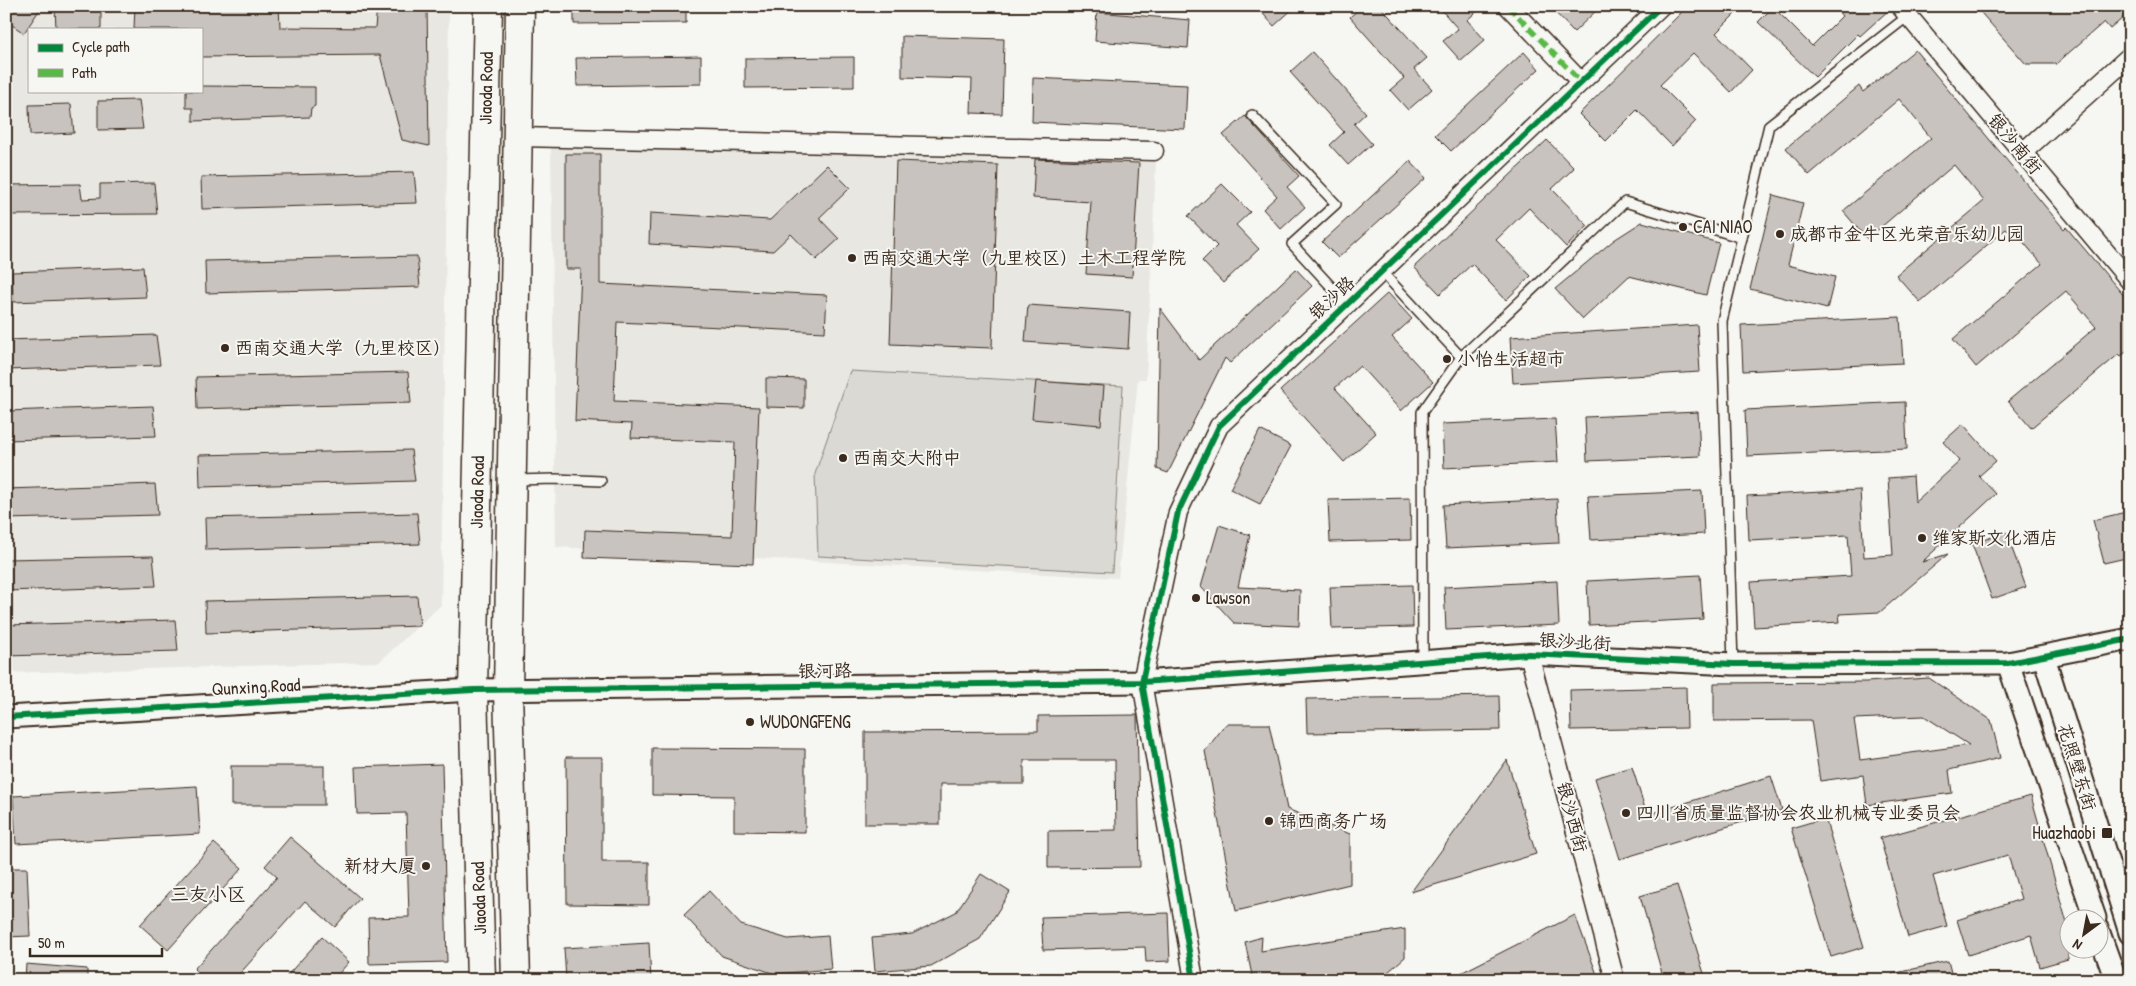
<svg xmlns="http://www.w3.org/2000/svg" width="2136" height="986" font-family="'Patrick Hand','LXGW WenKai TC',sans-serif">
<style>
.built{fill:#e8e7e2;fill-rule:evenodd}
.green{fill:#dad9d3;stroke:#8a8278}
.building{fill:#c8c3be;stroke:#3b2a1e;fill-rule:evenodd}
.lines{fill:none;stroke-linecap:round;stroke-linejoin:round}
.service-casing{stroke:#3b2a1e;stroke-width:12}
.minor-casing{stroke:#3b2a1e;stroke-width:21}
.tertiary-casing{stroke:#3b2a1e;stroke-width:25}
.primary-casing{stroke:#3b2a1e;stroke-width:31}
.service{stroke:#f6f6f2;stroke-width:9}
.minor{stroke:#f6f6f2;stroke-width:18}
.tertiary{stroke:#f6f6f2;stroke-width:21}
.primary{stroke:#f6f6f2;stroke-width:28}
.quiet{stroke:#58b947;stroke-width:5;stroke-dasharray:10 5;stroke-linecap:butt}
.cycleway-casing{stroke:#f6f6f2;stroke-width:9}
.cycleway{stroke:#00873e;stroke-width:6}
.poi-dot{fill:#3b2a1e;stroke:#f6f6f2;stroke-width:2}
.labels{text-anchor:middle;stroke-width:4;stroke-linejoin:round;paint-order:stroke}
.street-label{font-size:18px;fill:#3b2a1e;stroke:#f6f6f2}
.poi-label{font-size:18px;fill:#3b2a1e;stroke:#f6f6f2;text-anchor:start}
.neighbourhood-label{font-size:19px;fill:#3b2a1e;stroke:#f6f6f2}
</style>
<rect width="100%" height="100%" fill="#f6f6f2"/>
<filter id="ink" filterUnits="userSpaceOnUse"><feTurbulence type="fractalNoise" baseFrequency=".02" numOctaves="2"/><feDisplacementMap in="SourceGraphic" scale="10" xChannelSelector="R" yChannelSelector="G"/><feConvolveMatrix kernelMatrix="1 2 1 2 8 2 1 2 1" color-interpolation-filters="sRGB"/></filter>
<g filter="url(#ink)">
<g class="built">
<path d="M6 6H449L441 605 379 662 6 673ZM29 29H201V91H29Z"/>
<polygon points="551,146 1156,162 1146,379 1138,379 1118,578 556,547"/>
</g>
<polygon class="green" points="850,371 1123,386 1112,572 818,556 815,474"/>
<g class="building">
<polygon points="6,6 42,6 24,33 6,21"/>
<polygon points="55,6 101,6 101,29 56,29"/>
<polygon points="135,6 279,6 280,27 375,28 377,6 427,6 429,146 402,140 380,55 201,57 201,29 134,29"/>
<polygon points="574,6 686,6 686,23 574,24"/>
<polygon points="1256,6 1296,6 1274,26"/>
<polygon points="1362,6 1380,6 1427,58 1414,69 1432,89 1408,110 1390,90 1404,78 1350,17"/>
<polygon points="1438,6 1483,6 1467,20 1485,40 1461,61 1443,41 1458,29"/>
<polygon points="1549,6 1601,6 1574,32"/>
<polygon points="1688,6 1743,6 1716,33 1752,70 1731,92 1693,53 1660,85 1696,121 1672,146 1637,110 1606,141 1579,114"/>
<polygon points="1834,6 1890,6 1890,9 1860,36 1858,34 1815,77 1758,22 1773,7 1812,46 1842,16"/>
<polygon points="1975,6 2130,6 2130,12 2110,29 2104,22 2056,64 2026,64"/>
<polygon points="1097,12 1190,20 1188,48 1095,41"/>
<polygon points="902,36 1004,39 1002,114 971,113 972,79 902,77"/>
<polygon points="1915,50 2064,229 2066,227 2130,303 2130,349 2121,356 2119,354 2031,428 2008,401 2096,327 2066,291 1976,367 1953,339 2042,264 2019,237 2016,240 2006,229 1920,302 1896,275 1984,201 1954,165 1867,239 1843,211 1931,138 1899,99 1809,175 1786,148 1859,86 1863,92"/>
<polygon points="1312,52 1366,113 1354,124 1372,144 1348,165 1330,145 1344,132 1290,72"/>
<polygon points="1524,52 1539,69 1451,151 1435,135"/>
<polygon points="701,56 701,84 577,86 576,58"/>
<polygon points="854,57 854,87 745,88 745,58"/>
<polygon points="1033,78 1187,85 1185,129 1032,122"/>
<polygon points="201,86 315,87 315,106 311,108 310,117 193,121 193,108 186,108 186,91 201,91"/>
<polygon points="139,100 143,129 98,130 98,101"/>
<polygon points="71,104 74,133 30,135 29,105"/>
<polygon points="1245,116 1299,176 1287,187 1305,207 1281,229 1263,209 1277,196 1223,135"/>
<polygon points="1547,140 1574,168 1552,189 1588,226 1566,247 1529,208 1496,240 1531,276 1506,300 1472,264 1440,294 1414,267"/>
<polygon points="566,154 600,154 600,284 827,295 825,332 617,322 614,401 759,407 753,564 584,558 585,530 732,536 735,442 631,438 632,424 575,421 581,269 566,269"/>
<polygon points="1035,159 1139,163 1132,277 1086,274 1091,202 1033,198"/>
<polygon points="896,161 998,165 992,348 890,344"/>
<polygon points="1410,161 1426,178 1338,258 1322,242"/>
<polygon points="827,165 850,188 819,218 839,239 816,260 791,234 773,251 649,244 650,213 770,220"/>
<polygon points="414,172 417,203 202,209 201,177"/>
<polygon points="154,183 157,214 6,215 6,185 80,184 82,199 100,198 100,184"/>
<polygon points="1222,184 1250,212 1236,225 1259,249 1223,283 1202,261 1217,246 1188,216"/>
<polygon points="1773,195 1803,203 1788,265 1835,277 1827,309 1750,289"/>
<polygon points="1642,222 1719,243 1706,295 1629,276 1583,319 1555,289 1614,240"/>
<polygon points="417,256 420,287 206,293 205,261"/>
<polygon points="143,267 146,297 13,302 12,272"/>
<polygon points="1296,269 1312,286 1230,363 1225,358 1168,473 1157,469 1160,308 1199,360"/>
<polygon points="1388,293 1412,319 1392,337 1433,382 1401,411 1360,366 1335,388 1376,433 1344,462 1280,391"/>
<polygon points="1028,305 1130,312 1128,349 1025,342"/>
<polygon points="1900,317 1903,363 1743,371 1741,325"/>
<polygon points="1697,325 1700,372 1513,383 1510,337"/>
<polygon points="156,335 160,365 6,370 6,340"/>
<polygon points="408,372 411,403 197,409 196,377"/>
<polygon points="766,378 804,379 804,408 766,407"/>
<polygon points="1036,381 1104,386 1101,425 1032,419"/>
<polygon points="1905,402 1907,449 1747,456 1745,410"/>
<polygon points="153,406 156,436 6,440 6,411"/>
<polygon points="1698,412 1700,456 1587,461 1585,417"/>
<polygon points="1555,419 1558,462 1444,468 1442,424"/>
<polygon points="1963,424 1996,461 1979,476 1996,494 1922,562 1948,554 1880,612 1839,614 1840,622 1754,627 1751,582 1851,576 1848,535 1749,540 1747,496 1860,490 1864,557 1893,555 1888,478 1913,476 1915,502 1960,461 1943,442"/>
<polygon points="1260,430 1291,446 1260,504 1230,489"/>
<polygon points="411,450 415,481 200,487 199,455"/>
<polygon points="155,484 158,515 6,519 6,489"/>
<polygon points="1702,491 1704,534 1591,540 1588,496"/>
<polygon points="1410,498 1411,540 1330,542 1328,500"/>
<polygon points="1557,499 1559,543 1446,548 1443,505"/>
<polygon points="2130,511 2130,557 2104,563 2093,520"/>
<polygon points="417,513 420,544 206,550 205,518"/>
<polygon points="1219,525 1250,535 1238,587 1300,590 1299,626 1234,623 1201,587"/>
<polygon points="2006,532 2026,587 1992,599 1972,544"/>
<polygon points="153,556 156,586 6,591 6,559"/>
<polygon points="1700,575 1703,619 1589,625 1587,581"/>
<polygon points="1557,581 1559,625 1446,630 1444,587"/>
<polygon points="1412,585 1413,627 1332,629 1330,587"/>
<polygon points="417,596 420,626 206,633 205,601"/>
<polygon points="175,620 178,651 6,656 6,625"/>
<path d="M1929 678 1991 720 2000 758 1949 770 1952 793 1867 805 1863 775 1820 781 1811 720 1714 721V683L1866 682ZM1924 716 1969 745 1860 760 1854 719Z"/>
<polygon points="1686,687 1687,728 1571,730 1570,690"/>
<polygon points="1499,696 1500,730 1307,733 1306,699"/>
<polygon points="1137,715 1140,867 1048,868 1048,831 1116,830 1115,760 1024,760 1024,784 940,784 940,824 865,824 865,732 1038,731 1038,716"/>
<polygon points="1226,724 1269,724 1287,809 1350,834 1350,884 1236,911 1205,751"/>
<polygon points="652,748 805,749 805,832 734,831 734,796 652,795"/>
<polygon points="566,757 602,757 602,862 649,862 649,905 567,904"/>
<polygon points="1507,760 1536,854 1411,892"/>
<polygon points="442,764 447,962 369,964 368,918 409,917 406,813 357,814 355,767"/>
<rect x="231" y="766" width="93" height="39"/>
<polygon points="1632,767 1647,815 1771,776 1782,810 1620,859 1595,778"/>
<polygon points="197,786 200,834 16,844 13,796"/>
<polygon points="2031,796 2068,927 2068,959 2040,967 2031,935 1968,955 1957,920 2021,899 2008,855 1933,876 1947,926 1908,937 1880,838"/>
<polygon points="1825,818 1864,947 1831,957 1791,828"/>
<polygon points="290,837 360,898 335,927 305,901 234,980 205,980 194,969 277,877 265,866"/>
<polygon points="214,843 242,868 168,950 140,925"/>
<polygon points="6,868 27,868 30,936 6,937"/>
<polygon points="981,874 1010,892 980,939 931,966 875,971 872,938 912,934 956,912"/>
<polygon points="1677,885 1706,980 1664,980 1640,896"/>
<polygon points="709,891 741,925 788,939 828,936 831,969 775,974 722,956 684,915"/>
<polygon points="1168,913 1170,961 1146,962 1145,947 1043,950 1041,917"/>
<polygon points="1575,915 1599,980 1447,980"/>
<polygon points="1405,929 1405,957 1379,980 1253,980 1245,942 1262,937 1261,951"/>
<polygon points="322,937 349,962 333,980 283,980"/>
<polygon points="649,943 651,980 566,980 564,948"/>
<polygon points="1948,961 1953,980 1893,980 1892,974"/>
<polygon points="26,964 87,969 87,980 25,980"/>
</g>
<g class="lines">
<g class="service-casing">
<g id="service">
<polyline points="1252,115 1336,204 1292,244 1347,304"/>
<polyline points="1382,272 1461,357 1625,202 1742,238"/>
<polyline points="514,480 556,479 601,481"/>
<polyline points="1423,662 1422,412 1461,357"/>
<polyline points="1733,664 1722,321 1769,125 1908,16"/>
</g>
</g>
<g class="minor-casing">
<g id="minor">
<polyline points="1508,6 1581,82"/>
<polyline points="1900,6 2130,281"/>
<polyline points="518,137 1154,151"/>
<polyline points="2022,153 2130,56"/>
<polyline points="1529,654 1615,980"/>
<polyline points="1194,980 1142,682 1178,512 1219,426 1661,6"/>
</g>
</g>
<g class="tertiary-casing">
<g id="tertiary">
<polyline points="2044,657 2130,933"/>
<polyline points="2008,663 2095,918"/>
<polyline points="6,717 473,690 1142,682 1529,654 1733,664 2008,663 2130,639"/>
<polyline points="2098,930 2116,980"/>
</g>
</g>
<g class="primary-casing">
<g id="primary">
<path id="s1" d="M481 980 473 690 488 6"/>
<polyline points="516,980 508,691 520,6"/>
</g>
</g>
<use href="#service" class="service"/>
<use href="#minor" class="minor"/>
<use href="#tertiary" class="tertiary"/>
<use href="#primary" class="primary"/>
<polyline class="quiet" points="1508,6 1581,82"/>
<g class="cycleway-casing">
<g id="cycleway">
<polyline points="6,717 473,690 1142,682 1529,654 1733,664 2008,663 2130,639"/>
<polyline points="1194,980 1142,682 1178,512 1219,426 1661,6"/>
</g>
</g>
<use href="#cycleway" class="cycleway"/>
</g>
</g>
<g class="poi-dot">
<circle cx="1683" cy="227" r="5"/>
<circle cx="1780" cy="234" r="5"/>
<circle cx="852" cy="258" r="5"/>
<circle cx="225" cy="348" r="5"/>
<circle cx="1447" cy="359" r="5"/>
<circle cx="843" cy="458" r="5"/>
<circle cx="1922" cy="538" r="5"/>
<circle cx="1196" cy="598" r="5"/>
<circle cx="750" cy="722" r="5"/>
<circle cx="1626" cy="813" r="5"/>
<circle cx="1269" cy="821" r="5"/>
<rect x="2101" y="827" width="12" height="12" rx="2.5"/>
<circle cx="426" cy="866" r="5"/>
</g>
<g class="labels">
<g class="street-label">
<text dy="6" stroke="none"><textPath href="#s1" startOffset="892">Jiaoda Road</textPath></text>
<text transform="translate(2015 144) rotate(50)" y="6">银沙南街</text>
<text transform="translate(1332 298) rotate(-43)" y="6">银沙路</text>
<text dy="6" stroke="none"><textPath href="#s1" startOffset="488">Jiaoda Road</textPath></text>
<text transform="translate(1575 642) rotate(3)" y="6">银沙北街</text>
<text transform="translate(825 671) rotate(-1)" y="6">银河路</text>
<text transform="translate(256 687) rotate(-3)" y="6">Qunxing Road</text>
<text transform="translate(2077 767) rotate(73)" y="6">花照壁东街</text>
<text transform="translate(1572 817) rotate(75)" y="6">银沙西街</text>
<text transform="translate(479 898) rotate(-92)" y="6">Jiaoda Road</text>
</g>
<g class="poi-label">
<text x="1693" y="233">CAI NIAO</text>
<text x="1790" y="240">成都市金牛区光荣音乐幼儿园</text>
<text x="862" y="264">西南交通大学（九里校区）土木工程学院</text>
<text x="235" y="354">西南交通大学（九里校区）</text>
<text x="1457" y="365">小怡生活超市</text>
<text x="853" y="464">西南交大附中</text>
<text x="1932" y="544">维家斯文化酒店</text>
<text x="1206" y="604">Lawson</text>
<text x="760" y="728">WUDONGFENG</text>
<text x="1636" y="819">四川省质量监督协会农业机械专业委员会</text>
<text x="1279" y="827">锦西商务广场</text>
<text x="2096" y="839" text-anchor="end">Huazhaobi</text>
<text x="416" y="872" text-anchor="end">新材大厦</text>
</g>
<g class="neighbourhood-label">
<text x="208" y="901">三友小区</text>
</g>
</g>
<rect width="2136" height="986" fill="none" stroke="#f6f6f2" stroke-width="25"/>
<rect x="12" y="12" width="2111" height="961" fill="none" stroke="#3b2a1e" stroke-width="2" filter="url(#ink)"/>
<rect x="28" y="28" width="175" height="65" fill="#f6f6f2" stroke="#aba49d"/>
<rect x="38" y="44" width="25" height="8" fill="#00873e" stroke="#aba49d"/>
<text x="72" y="52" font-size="15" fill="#3b2a1e">Cycle path</text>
<rect x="38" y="69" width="25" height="8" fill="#58b947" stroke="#aba49d"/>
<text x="72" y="78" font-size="15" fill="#3b2a1e">Path</text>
<g transform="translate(2084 934) rotate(212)"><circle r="24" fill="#f6f6f2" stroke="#aba49d"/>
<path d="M0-4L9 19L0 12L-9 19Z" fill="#3b2a1e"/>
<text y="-8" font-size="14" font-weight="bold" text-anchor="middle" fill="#3b2a1e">N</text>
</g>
<path d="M30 948v8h132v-8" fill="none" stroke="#3b2a1e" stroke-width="2.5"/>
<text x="38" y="948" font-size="15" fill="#3b2a1e" stroke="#f6f6f2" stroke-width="4" paint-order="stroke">50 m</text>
</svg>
